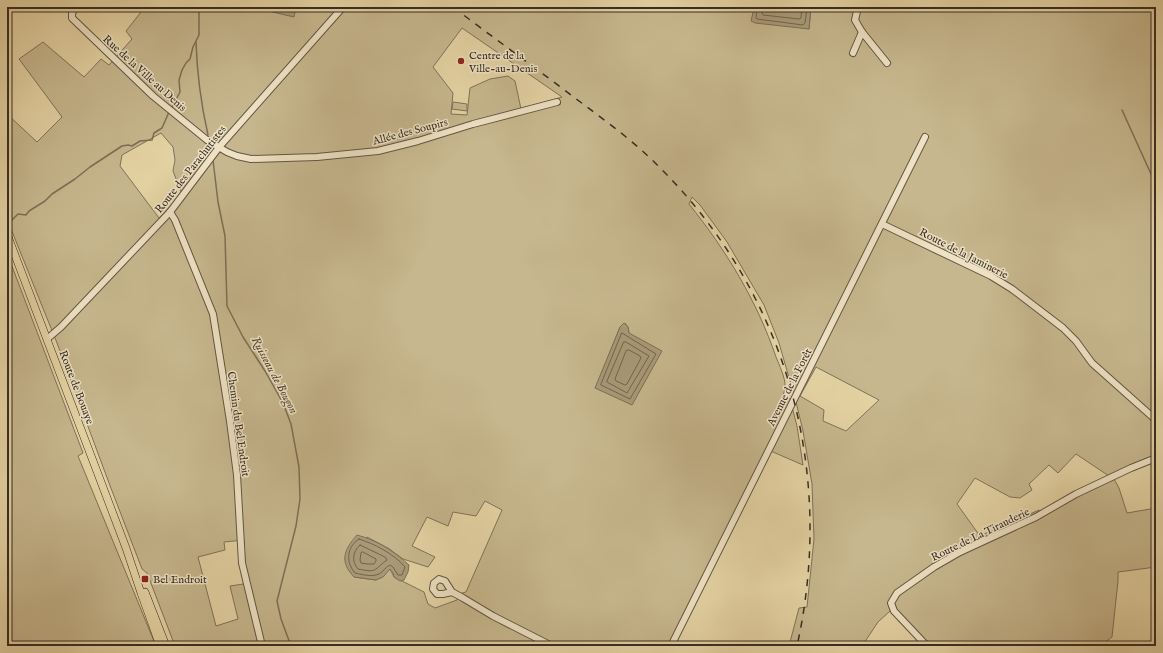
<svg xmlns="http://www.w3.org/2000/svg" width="1163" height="653" font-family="'IM FELL English',serif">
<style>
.green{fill:#c7b78e;stroke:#7f725a;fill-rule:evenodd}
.water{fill:#aa9b79;stroke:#7c6f57}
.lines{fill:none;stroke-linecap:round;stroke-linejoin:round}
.shore{stroke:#70644f;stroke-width:1}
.stream{stroke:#7c6f57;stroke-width:1.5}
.minor-casing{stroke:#625645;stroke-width:8}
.major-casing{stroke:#372d25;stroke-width:8}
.minor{stroke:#eee2c4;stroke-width:6}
.major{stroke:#e5d3a4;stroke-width:7}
.rail{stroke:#372d25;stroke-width:1.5;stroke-dasharray:7 7;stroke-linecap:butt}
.poi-dot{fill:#8f2418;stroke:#eee2c4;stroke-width:1.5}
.labels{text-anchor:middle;stroke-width:3;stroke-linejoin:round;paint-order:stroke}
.poi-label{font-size:11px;fill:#372d25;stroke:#eee2c4;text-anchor:start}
.street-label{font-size:11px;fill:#372d25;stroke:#eee2c4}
.water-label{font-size:12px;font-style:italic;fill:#54483a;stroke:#eee2c4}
</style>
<rect width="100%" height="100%" fill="#e5d3a4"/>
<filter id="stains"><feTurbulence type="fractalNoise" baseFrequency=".005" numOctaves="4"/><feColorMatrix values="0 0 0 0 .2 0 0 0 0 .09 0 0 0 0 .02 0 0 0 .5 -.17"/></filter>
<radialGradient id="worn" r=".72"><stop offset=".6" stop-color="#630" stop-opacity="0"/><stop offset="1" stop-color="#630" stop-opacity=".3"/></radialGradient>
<g class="green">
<path d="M137 7H226L234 11 263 10 265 7H755L754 8 809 29 811 7H1156V456L1109 476 1076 454 1058 473 1049 465 1029 484 1032 490 1020 498 1010 497 975 478 957 504 980 536 1039 510 1045 515 1082 494 1114 479 1119 488 1127 513 1156 508V567L1118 572V581L1112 637 1100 646H923L890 611 878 622 862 646H789L799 608 807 607 814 539 812 484 803 431 796 402 779 343 764 305 727 242 700 205 692 197 689 204C726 250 757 301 776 357 779 364 786 380 785 386 785 389 784 393 783 395L790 399 797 426 803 465 766 449 668 646H175L147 573 142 569 109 483 57 343 7 219V114L37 142 62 117 19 59 43 42 84 77 101 59 109 65 132 39 126 31 141 12ZM462 28 562 97 521 109 515 81 508 76 490 79 470 88 467 115 451 114 453 93 433 67ZM161 133 173 147 175 160 173 171 182 194 159 218 120 166 122 155ZM625 323 628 327 629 333 596 388 620 327ZM816 367 879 400 846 431 823 421 824 410 800 396ZM485 501 502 510 466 592 462 593 457 600 435 608 428 604 424 592 394 577 390 569 376 580 354 577 367 537 388 548 403 559 428 567 435 557 412 546 427 517 448 526 453 512 476 516ZM244 540 245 563 250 583 230 586 238 619 216 626 198 557 225 550 224 542Z"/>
<polygon points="453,102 467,104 467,111 452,109"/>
<polygon points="7,253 83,453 78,456 156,646 7,646"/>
</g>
<g class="water">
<polygon points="226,7 277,7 295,12 294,17 264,10 234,11"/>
<polygon points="755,7 811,7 809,29 755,23 751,21 754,8"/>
<polygon points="624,323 628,327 629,333 662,351 632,405 595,388 620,327"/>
<path d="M357 535C376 540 394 551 409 565L408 572 404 580 400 581 394 577 393 573 390 569 383 577 376 580 354 577C339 561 344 550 357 535Z"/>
</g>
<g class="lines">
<g class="shore">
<polyline points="757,7 756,18 757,19 803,25 805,23 807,7"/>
<polyline points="763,7 762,13 763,15 799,19 801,18 802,7"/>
<polygon points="622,333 656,354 630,399 601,385"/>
<polygon points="624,342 626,342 649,356 627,393 607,382"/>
<polygon points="629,350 640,356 641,358 627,384 625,385 616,381 615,379 626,351"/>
<path d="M359 539C375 544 394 554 405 567L402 575H398L393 567 390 565C386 567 385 569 382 572 375 578 364 575 355 573 346 563 346 547 359 539Z"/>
<path d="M360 545 383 556 386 558 387 560C373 570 378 573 358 569 351 561 353 551 360 545Z"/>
<polygon points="363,552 376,559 376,561 374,564 367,564 361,563 360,560 361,553"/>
</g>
<g class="stream">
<path d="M196 42C197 74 201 104 208 135"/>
<polyline points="171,109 180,92 179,80 182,70 186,63 190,59 193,47 199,35 199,7"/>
<polyline points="1122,110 1156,185"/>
<polyline points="213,160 218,202 225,236 227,306 243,337 265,371 283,403 291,424 299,467 300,499 296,526 277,601 281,619 291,646"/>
<polyline points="11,221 18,214 26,215 29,211 45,201 52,194 75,179 90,167 122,146 128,145 132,146 140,141 152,140 154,133 162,128 169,112"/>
</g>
<g class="minor-casing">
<g id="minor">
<polyline points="76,7 72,13 72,18 153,96 207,140 227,152 237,156 251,159 317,157 378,151 418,141 473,124 557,102"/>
<polyline points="858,7 855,20 862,32 887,63"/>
<polyline points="853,53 862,32"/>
<polyline points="170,212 175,220 213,314 230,421 237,475 242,563 262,646"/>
<polyline points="882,224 991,276 1012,289 1063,328 1076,341 1092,363 1156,420"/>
<polyline points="47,339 61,327 170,212 220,146 343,7"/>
<polyline points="452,592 443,594 437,594 433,589 434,583 439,579 445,581 452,592 463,598 493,616 552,646"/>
<polyline points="671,646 925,137"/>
<polyline points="927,646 894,611 891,603 897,593 934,567 960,552 1036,517 1076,494 1131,468 1156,458"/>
</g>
</g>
<g class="major-casing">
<g id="major">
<polyline points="7,234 126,548 141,593 160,646"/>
<polyline points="145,592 166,646"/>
</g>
</g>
<use href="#minor" class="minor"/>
<use href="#major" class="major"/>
<path class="rail" d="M453 7C495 39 537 69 579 101 603 119 628 137 650 158 784 285 837 466 797 646"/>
</g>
<g class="poi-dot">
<circle cx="461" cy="61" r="4"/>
<rect x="141" y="575" width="8" height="8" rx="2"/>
</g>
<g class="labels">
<g class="poi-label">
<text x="469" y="59">Centre de la<tspan x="469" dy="13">Ville-au-Denis</tspan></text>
<text x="153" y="583">Bel Endroit</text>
</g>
<g class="street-label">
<text transform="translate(145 73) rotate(42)" y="4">Rue de la Ville au Denis</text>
<text transform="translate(410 131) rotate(-15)" y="4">Allée des Soupirs</text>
<text transform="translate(190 169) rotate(-52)" y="4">Route des Parachutistes</text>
<text transform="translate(964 253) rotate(27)" y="4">Route de la Jaminerie</text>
<text transform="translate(77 387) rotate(69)" y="4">Route de Bouaye</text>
<text transform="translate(789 387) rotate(-63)" y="4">Avenue de la Forêt</text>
<text transform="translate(239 424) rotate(82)" y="4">Chemin du Bel Endroit</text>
<text transform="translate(980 534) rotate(-26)" y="4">Route de La Tirauderie</text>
</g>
<g class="water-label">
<text transform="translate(275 375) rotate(62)" y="4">Ruisseau de Bougon</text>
</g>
</g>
<rect width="1163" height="653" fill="none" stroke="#e5d3a4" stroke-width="24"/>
<rect x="8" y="8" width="1147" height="637" fill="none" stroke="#372d25" stroke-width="2"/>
<rect x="12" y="12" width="1139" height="629" fill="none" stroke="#372d25"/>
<rect width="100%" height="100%" filter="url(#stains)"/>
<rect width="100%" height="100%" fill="url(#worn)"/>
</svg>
